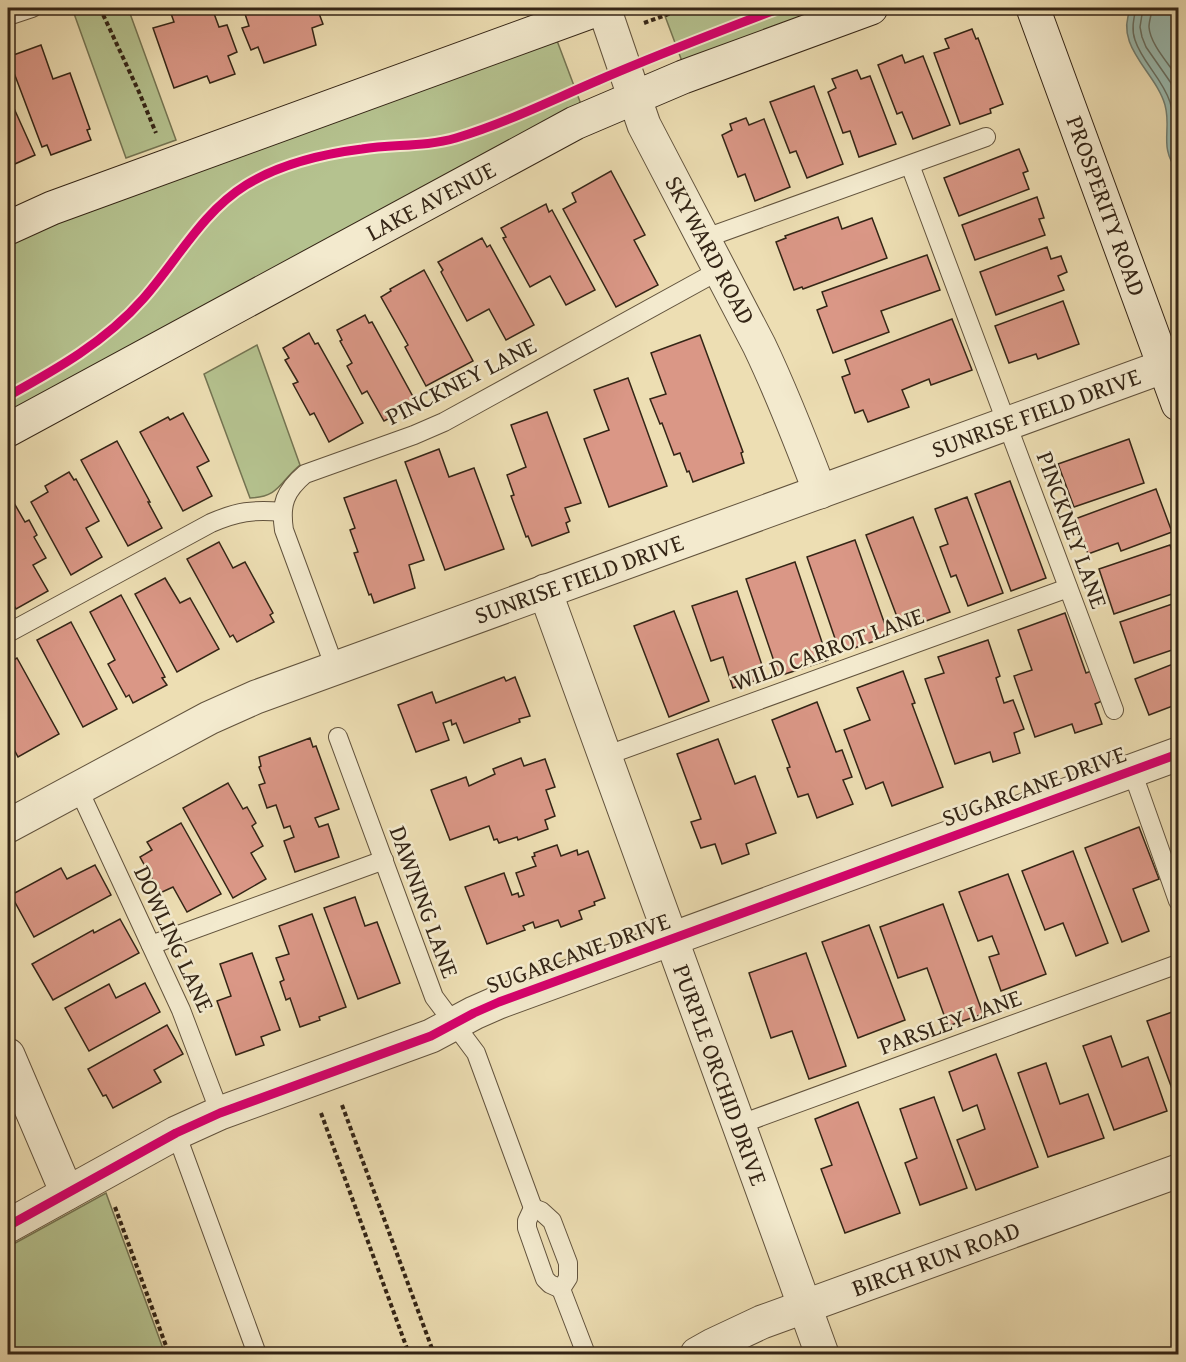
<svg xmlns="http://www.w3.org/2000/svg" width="1186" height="1362" font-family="'Gentium Book Plus',serif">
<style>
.green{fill:#b5c28f;stroke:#747452;stroke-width:1.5}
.water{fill:#9abbb1;stroke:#717f73;stroke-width:1.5}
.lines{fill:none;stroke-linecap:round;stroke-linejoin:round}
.shore{stroke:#677064;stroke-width:1.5}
.building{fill:#da9786;stroke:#342516;stroke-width:1.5}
.lane-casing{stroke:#62533d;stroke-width:20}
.street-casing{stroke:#62533d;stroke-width:35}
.secondary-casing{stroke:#342516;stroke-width:35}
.path{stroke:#342516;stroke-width:4;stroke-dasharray:4.5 3;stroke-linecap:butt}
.lane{stroke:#f3eace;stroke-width:18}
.street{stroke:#f3eace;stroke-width:33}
.secondary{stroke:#f3eace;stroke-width:33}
.cycleway-casing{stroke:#f3eace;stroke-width:13}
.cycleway{stroke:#d6006c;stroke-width:9}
.labels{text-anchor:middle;stroke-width:5;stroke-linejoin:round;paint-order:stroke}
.street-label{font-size:24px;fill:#342516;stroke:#f3eace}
</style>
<rect width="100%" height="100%" fill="#eddeb3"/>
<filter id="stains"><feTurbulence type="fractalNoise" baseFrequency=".00333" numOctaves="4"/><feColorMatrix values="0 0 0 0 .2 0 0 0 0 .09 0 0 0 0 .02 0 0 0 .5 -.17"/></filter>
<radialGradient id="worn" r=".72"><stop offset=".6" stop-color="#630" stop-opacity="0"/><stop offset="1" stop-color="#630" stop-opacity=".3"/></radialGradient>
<g class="green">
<polygon points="72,8 128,8 176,140 126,158"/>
<polygon points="662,8 836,8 683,64"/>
<polygon points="556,38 582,107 8,419 8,245 40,229"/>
<path d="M257 345 300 465C280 481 280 497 250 498L204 374Z"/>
<polygon points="106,1193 165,1354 8,1354 8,1247"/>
</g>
<path class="water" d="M1131 8H1178V172C1158 146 1172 131 1165 105 1156 72 1113 46 1131 8Z"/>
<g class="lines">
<g class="shore">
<path d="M1136 8C1134 18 1131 29 1135 40 1142 62 1162 78 1170 102 1177 123 1168 139 1178 162"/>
<polyline points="1143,8 1140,27 1142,37 1146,47 1171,83 1178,104"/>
<path d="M1152 8C1152 14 1149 20 1149 27 1150 44 1169 64 1178 78"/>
</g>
</g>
<g class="building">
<polygon points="169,8 212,8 219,27 227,25 237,52 228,56 235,74 210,83 207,76 174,88 153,28 174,22"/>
<polygon points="243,8 317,8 323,24 312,28 316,45 264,63 258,47 251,50 242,28 249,26"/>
<polygon points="972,29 976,39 978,38 1003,104 990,109 991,113 960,124 934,53 949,48 945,39"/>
<polygon points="41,45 53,79 70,73 90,129 87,130 91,140 51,155 47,145 42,147 8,57"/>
<polygon points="902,55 905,63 923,56 950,125 913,139 902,112 897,114 878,65"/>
<polygon points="857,70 861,79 870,76 896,144 859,157 850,131 843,133 828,92 836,88 832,79"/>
<polygon points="814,86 843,164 807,178 796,151 790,153 770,102"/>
<polygon points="8,95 35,155 8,167"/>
<polygon points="746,118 749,125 764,119 790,187 755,201 745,174 738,177 722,135 732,130 730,124"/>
<polygon points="1019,149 1028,171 1023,173 1029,189 959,216 944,178"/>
<polygon points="611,171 645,235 634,240 658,285 616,307 563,209 576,202 572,193"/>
<polygon points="1037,197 1044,218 1039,219 1045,235 975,260 962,225"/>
<polygon points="546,204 549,212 552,210 595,290 566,305 550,276 530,287 503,238 506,237 501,228"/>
<polygon points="838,217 842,229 872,218 887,258 803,289 802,287 794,290 776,242 786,238 785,236"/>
<polygon points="482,238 487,247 490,245 534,325 506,340 489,309 467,321 441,272 443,270 438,262"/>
<polygon points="1047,247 1051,259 1061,256 1067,272 1058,276 1064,290 996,315 980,272"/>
<polygon points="927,255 940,290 881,311 889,332 833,353 817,310 827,306 822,292"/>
<polygon points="424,270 473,361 426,386 405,347 408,345 381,297 391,291 390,289"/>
<polygon points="1063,301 1079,344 1038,359 1036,354 1009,363 995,326"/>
<polygon points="365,315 369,323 372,322 417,404 384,421 367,391 362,394 347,366 352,363 340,341 342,340 337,330"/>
<polygon points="952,319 972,370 931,385 929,379 902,390 909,407 868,422 863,410 855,413 842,377 850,374 845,360"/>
<polygon points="309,333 315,344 318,343 363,423 329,442 314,413 310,415 293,384 298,382 285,360 289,358 283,348"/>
<polygon points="700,335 743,452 741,453 744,463 693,482 689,471 687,472 680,453 674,455 662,423 660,424 650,399 666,394 651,353"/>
<polygon points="628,378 667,486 609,507 584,439 609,430 594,390"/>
<polygon points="547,412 581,503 565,508 570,521 566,523 569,532 532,546 528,536 526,537 511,496 514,495 507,475 526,467 511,425"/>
<polygon points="183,413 209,461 197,467 212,496 183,511 140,432 168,417 170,420"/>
<polygon points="1129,439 1144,483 1074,507 1058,464"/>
<polygon points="117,441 150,502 148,502 162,528 128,546 81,460"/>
<polygon points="439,449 449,477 474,468 504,549 445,570 405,462"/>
<polygon points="69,472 74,480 76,479 99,521 86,528 102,557 71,575 31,502 48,492 45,486"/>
<polygon points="396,480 424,560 409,565 415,588 374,603 371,594 369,595 354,553 358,552 350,530 355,528 344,498"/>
<polygon points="1010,481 1046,578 1011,591 975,494"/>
<polygon points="1156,489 1172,532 1121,551 1118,543 1088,554 1075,519"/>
<polygon points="10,496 25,522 29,520 37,535 34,537 46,558 33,565 48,591 16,609 8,594 8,497"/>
<polygon points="967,497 1003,593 968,606 956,575 951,577 940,547 948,544 935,509"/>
<polygon points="913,517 950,612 902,630 866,535"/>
<polygon points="855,540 889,636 840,653 807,557"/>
<polygon points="219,542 233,568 245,562 273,613 270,615 274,622 237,642 233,635 230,637 187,559"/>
<polygon points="1170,545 1178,571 1178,592 1114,614 1099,569"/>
<polygon points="795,562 828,660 779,676 746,579"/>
<polygon points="165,578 180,603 190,598 219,649 177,672 135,594"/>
<polygon points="737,591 766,677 733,688 723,657 711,661 692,606"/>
<polygon points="121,595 165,677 162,678 167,685 133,703 129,695 126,697 108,664 115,660 90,612"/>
<polygon points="1178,602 1178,648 1134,663 1120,622"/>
<polygon points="674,611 709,701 669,717 634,626"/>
<polygon points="1065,613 1086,673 1094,670 1104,700 1095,704 1102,724 1075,733 1072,724 1035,737 1014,676 1032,670 1018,630"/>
<polygon points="71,622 117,709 83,727 37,640"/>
<polygon points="988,640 1000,676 996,678 1004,703 1013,700 1024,729 1014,733 1020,753 993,762 990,752 955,764 925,679 944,673 938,657"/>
<polygon points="17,658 59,734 18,757 8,738 8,663"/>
<polygon points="1178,662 1178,704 1149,715 1135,679"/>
<polygon points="903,671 915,703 912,704 943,787 892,806 883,782 866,789 844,730 870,720 857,688"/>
<polygon points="504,677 506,681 515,677 530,716 519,719 520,722 464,743 456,723 452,725 451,720 443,723 449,740 416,752 398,705 432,692 436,703"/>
<polygon points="817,702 836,752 842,750 852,777 843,780 853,804 817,818 808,794 798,797 787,768 790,767 772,720"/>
<polygon points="310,738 313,747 316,746 339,809 315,818 319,827 328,824 339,857 295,872 284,841 294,837 290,826 284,828 276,805 267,808 259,785 265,783 259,767 261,766 259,757"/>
<polygon points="718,739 735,784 755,776 776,833 746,844 749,854 722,864 715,844 701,848 691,822 701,819 677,754"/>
<polygon points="521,758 524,766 545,759 555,787 546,790 555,816 545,820 548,829 518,840 517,837 499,843 497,839 494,840 489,826 450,840 431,790 466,777 469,786 495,774 493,769"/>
<polygon points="228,783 243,809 247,807 256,823 252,826 263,846 251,853 266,879 233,898 183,808"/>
<polygon points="181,823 221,894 187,912 173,887 160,893 140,857 152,850 147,842"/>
<polygon points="1139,827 1159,879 1133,889 1149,931 1122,942 1085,848"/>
<polygon points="557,845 561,856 577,850 578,855 588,851 605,898 594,902 595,905 579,911 582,919 561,927 558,920 535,928 533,922 523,926 525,930 487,944 465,887 504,873 512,895 518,893 519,897 524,895 516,873 536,866 532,857 535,856 534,853"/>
<polygon points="1073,851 1108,943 1076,956 1063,923 1045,930 1022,871"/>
<polygon points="95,865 111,895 34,937 11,895 61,868 67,879"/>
<polygon points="1008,874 1046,974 1001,991 989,957 999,954 992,936 978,941 959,892"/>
<polygon points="355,897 365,926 377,922 400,983 358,999 324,908"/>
<polygon points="943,904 983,1014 948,1026 927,968 898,978 880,927"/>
<polygon points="312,914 346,1007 319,1017 320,1020 300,1027 290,998 286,1000 280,982 284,980 276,958 289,954 279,926"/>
<polygon points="120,919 139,953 53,1000 32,964 93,930 94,933"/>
<polygon points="869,925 905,1020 858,1038 822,942"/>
<polygon points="252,953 280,1030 261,1037 264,1045 236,1055 217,1001 231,996 220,964"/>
<polygon points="806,953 846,1066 809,1079 792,1031 771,1038 749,973"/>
<polygon points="145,983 160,1012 89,1051 65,1008 109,984 116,998"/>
<polygon points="1175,1011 1178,1020 1178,1105 1147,1021"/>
<polygon points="167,1025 183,1054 154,1070 161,1082 113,1108 106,1095 103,1096 88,1069"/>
<polygon points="1111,1036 1122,1067 1148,1057 1167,1111 1114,1130 1083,1046"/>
<polygon points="996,1054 1038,1167 976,1190 957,1140 985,1129 977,1105 963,1111 949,1072"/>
<polygon points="1046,1063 1060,1104 1088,1094 1104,1138 1048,1157 1018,1073"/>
<polygon points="934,1097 967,1188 920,1205 905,1163 917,1158 900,1109"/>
<polygon points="858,1102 900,1213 845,1233 821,1169 832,1165 815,1119"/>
</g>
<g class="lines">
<g class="lane-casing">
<g id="lane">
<polyline points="8,16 32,8"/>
<polyline points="910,165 1114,710"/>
<polyline points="703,239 986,137"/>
<path d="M8 633 211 523C236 512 254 509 282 512"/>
<path d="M335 668 284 530C280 504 285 491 305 474L414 435 444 422 720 270"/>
<polyline points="338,737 434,997 476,1053 533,1208"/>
<polyline points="605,756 1068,588"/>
<polyline points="1132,771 1178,901"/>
<polyline points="78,788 181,1010 220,1113"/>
<polyline points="151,945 384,860"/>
<polyline points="738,1125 1178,964"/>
<polyline points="176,1133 257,1354"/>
<polyline points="533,1208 541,1211 552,1221 568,1263 568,1278 561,1289"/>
<polyline points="533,1208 527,1221 527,1228 545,1279 550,1284 561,1289"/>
<polyline points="561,1289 586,1354"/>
</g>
</g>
<g class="street-casing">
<g id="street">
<path d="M604 8 644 125 759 345C782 393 801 442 820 492"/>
<polyline points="545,591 822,1354"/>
<polyline points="8,826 209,718 256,697 1165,366"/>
<polyline points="8,1055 67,1193"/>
<polyline points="8,1226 176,1133 220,1113 431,1036 474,1013 499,1002 1178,754"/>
<polyline points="697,1354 713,1345 762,1322 1178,1171"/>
</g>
</g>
<g class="secondary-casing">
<g id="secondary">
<polyline points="1033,8 1178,404"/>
<polyline points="8,228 52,208 601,8"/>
<polyline points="8,430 575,123 683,77 871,8"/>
</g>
</g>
<g class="path">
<polyline points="100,8 139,92 156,133"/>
<polyline points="644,23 685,8"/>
<polyline points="342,1105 434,1354"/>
<polyline points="321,1113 409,1354"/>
<polyline points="115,1207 169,1354"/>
</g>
<use href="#lane" class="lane"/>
<use href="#street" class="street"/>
<use href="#secondary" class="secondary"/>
<g class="cycleway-casing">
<g id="cycleway">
<path d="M8 396C57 369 105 342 143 299 177 261 201 213 246 185 280 164 322 154 362 149 394 144 425 147 456 138 506 123 552 100 599 80 659 54 720 31 780 8"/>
<polyline points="8,1226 176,1133 220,1113 431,1036 474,1013 499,1002 1178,754"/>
</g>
</g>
<use href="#cycleway" class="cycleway"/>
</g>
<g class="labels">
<g class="street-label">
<text transform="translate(431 201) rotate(-28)" y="8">LAKE AVENUE</text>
<text transform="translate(1106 206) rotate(70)" y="8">PROSPERITY ROAD</text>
<text transform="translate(710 250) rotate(62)" y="8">SKYWARD ROAD</text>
<text transform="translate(461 381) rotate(-27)" y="8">PINCKNEY LANE</text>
<text transform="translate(1036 413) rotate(-20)" y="8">SUNRISE FIELD DRIVE</text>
<text transform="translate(1072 530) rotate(70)" y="8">PINCKNEY LANE</text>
<text transform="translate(579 579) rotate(-20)" y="8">SUNRISE FIELD DRIVE</text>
<text transform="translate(828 649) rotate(-20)" y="8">WILD CARROT LANE</text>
<text transform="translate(1034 786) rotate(-20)" y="8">SUGARCANE DRIVE</text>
<text transform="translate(424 902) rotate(70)" y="8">DAWNING LANE</text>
<text transform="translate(174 939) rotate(65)" y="8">DOWLING LANE</text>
<text transform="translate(578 953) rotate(-20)" y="8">SUGARCANE DRIVE</text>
<text transform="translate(950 1022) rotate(-20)" y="8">PARSLEY LANE</text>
<text transform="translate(720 1075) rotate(70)" y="8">PURPLE ORCHID DRIVE</text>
<text transform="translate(936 1259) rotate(-20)" y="8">BIRCH RUN ROAD</text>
</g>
</g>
<rect width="1186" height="1362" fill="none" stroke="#eddeb3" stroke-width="30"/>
<rect x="9" y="9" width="1168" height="1344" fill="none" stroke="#342516" stroke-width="3"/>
<rect x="15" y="15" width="1156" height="1332" fill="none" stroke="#342516" stroke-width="1.5"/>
<rect width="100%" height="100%" filter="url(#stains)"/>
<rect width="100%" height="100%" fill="url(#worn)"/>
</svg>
